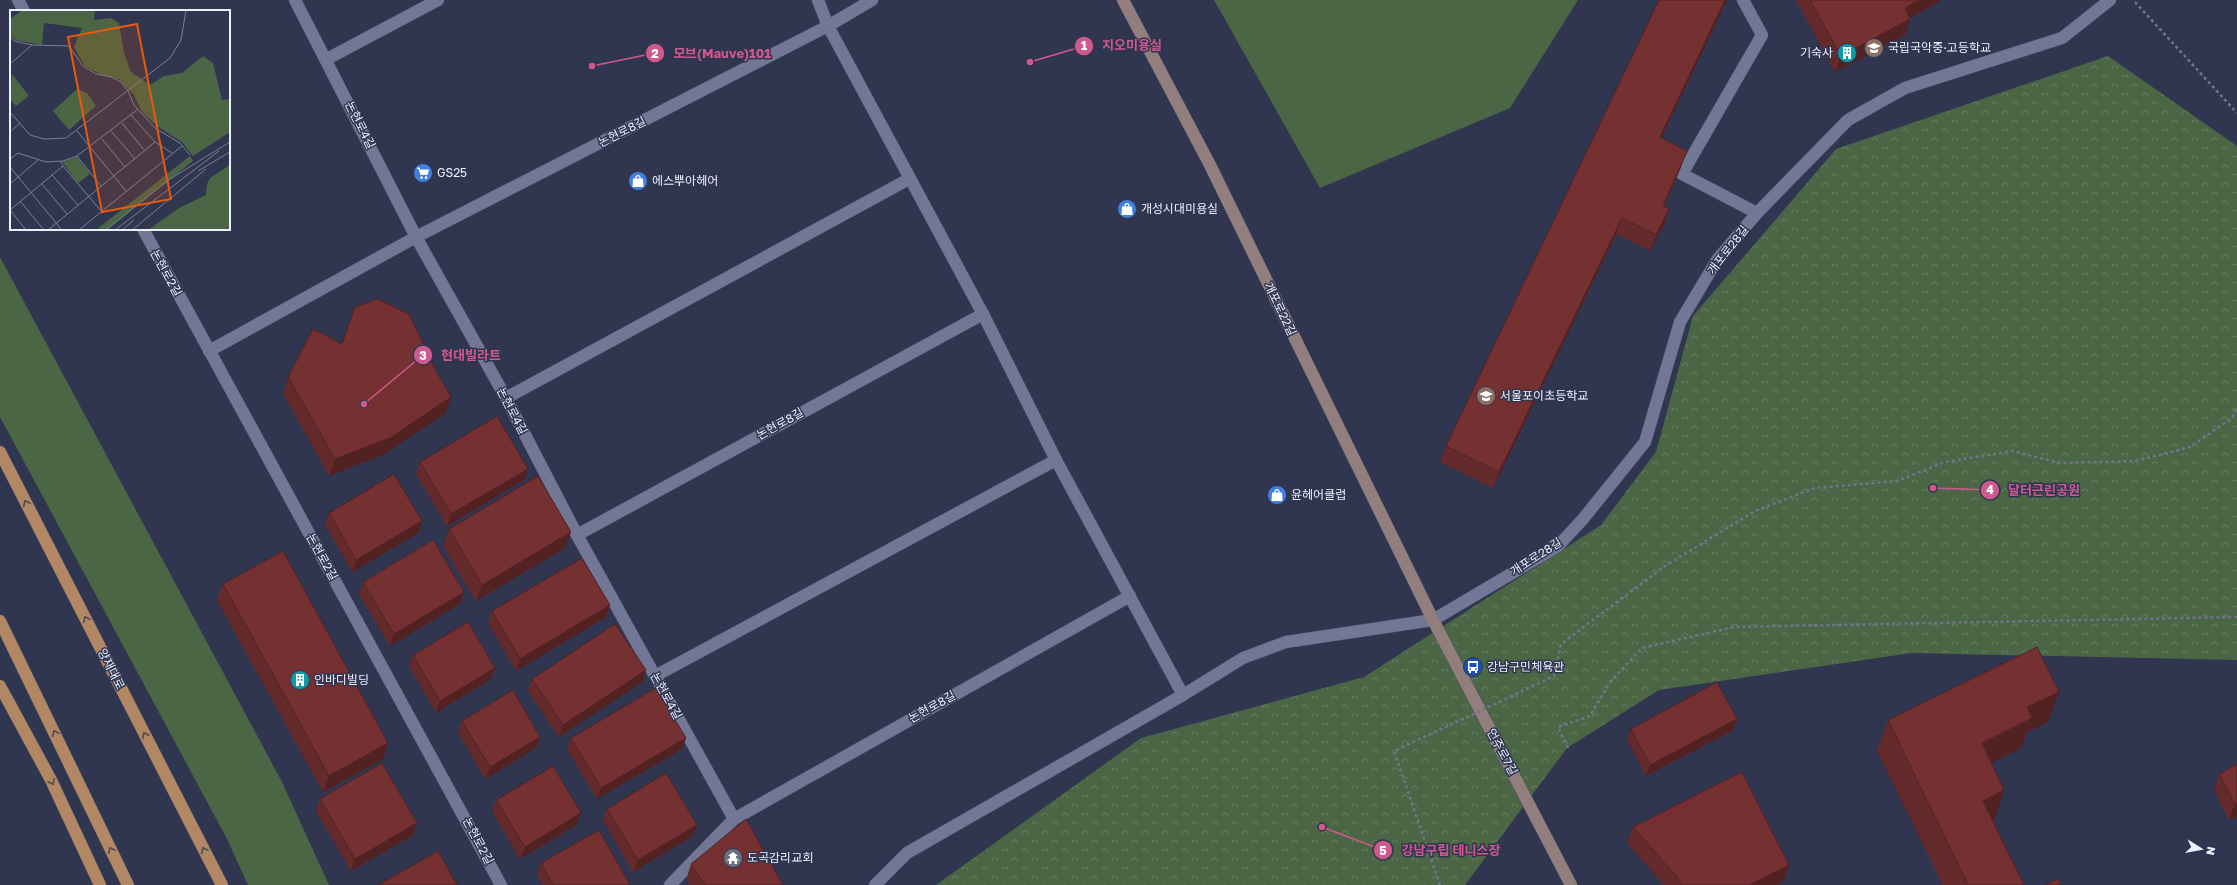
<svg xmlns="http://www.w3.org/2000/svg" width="2237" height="885" font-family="'Golos Text','Noto Sans KR',sans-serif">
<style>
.green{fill:#4b6644}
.forest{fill:url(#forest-crowns)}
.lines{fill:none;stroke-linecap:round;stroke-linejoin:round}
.lane-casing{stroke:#4c4f65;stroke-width:13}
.street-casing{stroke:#4c4f65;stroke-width:13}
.secondary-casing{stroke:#4c4f65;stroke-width:13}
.primary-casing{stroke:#4c4f65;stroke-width:13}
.path{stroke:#71758c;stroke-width:2.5;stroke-dasharray:3 3;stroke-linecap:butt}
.lane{stroke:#727796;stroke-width:12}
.street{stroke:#727796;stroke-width:12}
.secondary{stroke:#927f7d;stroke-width:12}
.primary{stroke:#b28764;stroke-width:12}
.path-bridge{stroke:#71758c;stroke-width:2.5;stroke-dasharray:3 3;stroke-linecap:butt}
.wall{fill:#652a2b}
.shaded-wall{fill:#522223}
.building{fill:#753132;stroke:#522223}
.oneway{stroke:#504a55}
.labels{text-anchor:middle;stroke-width:3;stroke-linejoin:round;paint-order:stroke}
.poi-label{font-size:12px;fill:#edf0fe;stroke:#303550;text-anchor:start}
.street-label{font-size:12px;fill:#edf0fe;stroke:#303550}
.inset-road{fill:none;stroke:#7c8096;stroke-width:1}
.view{fill:#e8590c;fill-opacity:0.15;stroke:#e8590c;stroke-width:2}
.inset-edge{fill:none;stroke:#edf0fe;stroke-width:2}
.leader{fill:none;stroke:#cf598c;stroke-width:1.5}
.callout-dot{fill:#cf598c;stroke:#303550;stroke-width:1.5}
.mark-label{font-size:12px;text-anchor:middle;font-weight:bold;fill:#fff}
.callout-label{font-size:13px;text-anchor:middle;font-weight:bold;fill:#cf598c;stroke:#303550;stroke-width:3;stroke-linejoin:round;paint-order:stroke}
</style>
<defs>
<pattern id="forest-crowns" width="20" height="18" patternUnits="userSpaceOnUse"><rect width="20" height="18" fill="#4b6644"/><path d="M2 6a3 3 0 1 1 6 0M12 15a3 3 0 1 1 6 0" fill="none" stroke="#657c60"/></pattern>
</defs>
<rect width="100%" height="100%" fill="#303550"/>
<g class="green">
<polygon points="1214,0 1578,0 1510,108 1320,188"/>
<polygon points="0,257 282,782 329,885 248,885 226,837 0,417"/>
</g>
<polygon class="forest" points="2108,56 2237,146 2237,660 1912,653 1659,690 1567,748 1465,885 936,885 1141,738 1364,677 1601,525 1656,452 1693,316 1836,149"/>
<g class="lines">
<g class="lane-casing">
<polyline id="lane" points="1743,0 1762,35 1682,174 1757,213"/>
</g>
<g class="street-casing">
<g id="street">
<polyline points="18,0 24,11"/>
<polyline points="295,0 416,237 506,398 577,535 734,819"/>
<polyline points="818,0 828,26 983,314 1056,460 1183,695"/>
<polyline points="327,59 438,0"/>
<polyline points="143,229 501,885"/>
<polyline points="209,351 416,237 828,26 872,0"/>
<polyline points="506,398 909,179"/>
<polyline points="577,535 983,314"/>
<polyline points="655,676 1056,460"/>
<polyline points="670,885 734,819 1130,596"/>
<polyline points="875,885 907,853 1183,695 1243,658 1286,642 1433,620 1558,546 1583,519 1645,442 1680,322 1717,260 1757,213 1848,120 1905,88 2062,38 2110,0"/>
</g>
</g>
<g class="secondary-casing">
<polyline id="secondary" points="1123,0 1210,165 1433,620 1571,885"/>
</g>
<g class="primary-casing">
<g id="primary">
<polyline points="0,452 222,885"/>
<polyline points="0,621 128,885"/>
<polyline points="0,686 51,780 100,885"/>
</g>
</g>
<g class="path">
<polyline points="2135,2 2237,113"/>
<polyline points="1510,697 1554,676 1561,644 1665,566 1755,511 1815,488 1897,481 1945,462 2013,451 2060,463 2135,461 2190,447 2232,418 2237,408"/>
<polyline points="1568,748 1558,727 1590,716 1610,682 1642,648 1734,627 2237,617"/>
<polyline points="1440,885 1394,751 1450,725"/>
</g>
<use href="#lane" class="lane"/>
<use href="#street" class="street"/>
<use href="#secondary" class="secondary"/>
<use href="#primary" class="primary"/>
<polyline class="path-bridge" points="1450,725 1510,697"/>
</g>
<g class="wall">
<polygon points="1657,0 1727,0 1661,138 1681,167 1664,206 1669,209 1664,225 1650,251 1616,234 1493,488 1440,462 1446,446 1658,2"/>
<polygon points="1796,0 1942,0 1910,18 1905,35 1835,72"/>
<polygon points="288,377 445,414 384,454 329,476 283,393"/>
<polygon points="420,462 528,469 524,480 447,526 416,474"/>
<polygon points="329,513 418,533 352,572 325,524"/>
<polygon points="449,529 565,548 476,601 443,546"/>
<polygon points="363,582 460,604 390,646 359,594"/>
<polygon points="223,584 388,743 383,759 323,792 217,600"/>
<polygon points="610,605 606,617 516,671 488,623 492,611"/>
<polygon points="413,655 495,668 491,679 436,713 409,666"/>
<polygon points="532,679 642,682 559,737 528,691"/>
<polygon points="1888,720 2048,722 2027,732 2021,748 1991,763 2004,790 1994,821 1993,821 2024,885 1943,885 1877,751"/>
<polygon points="462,721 540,737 536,748 485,779 458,732"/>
<polygon points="1631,729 1733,730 1646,776 1627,740"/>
<polygon points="571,738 686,738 682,749 597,799 567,749"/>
<polygon points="2237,764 2237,816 2229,820 2214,790 2219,774"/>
<polygon points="320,799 413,835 351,871 316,811"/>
<polygon points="496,800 581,813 576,825 520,859 492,811"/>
<polygon points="607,809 693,836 633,872 603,820"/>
<polygon points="1633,827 1783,882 1776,885 1664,885 1627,843"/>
<polygon points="541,863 630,885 543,885 537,875"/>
<polygon points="691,864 783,885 689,885 686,880"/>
</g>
<g class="shaded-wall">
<polygon points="1725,0 1727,0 1654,153 1660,137"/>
<polygon points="1919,0 1942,0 1899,24 1905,8"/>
<polygon points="1910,19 1905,35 1835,72 1841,56"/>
<polygon points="1687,151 1681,167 1657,222 1663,206"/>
<polygon points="1669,209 1664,225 1650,251 1656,235"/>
<polygon points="1622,218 1616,234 1493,488 1499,472"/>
<polygon points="451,397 445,414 384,454 329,476 335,459"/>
<polygon points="528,469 524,480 447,526 451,514"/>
<polygon points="422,521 418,533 352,572 356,560"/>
<polygon points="571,532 565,548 476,601 482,585"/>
<polygon points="464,592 460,604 390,646 394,634"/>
<polygon points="610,605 606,617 516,671 520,659"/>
<polygon points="495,668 491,679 436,713 440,701"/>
<polygon points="646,670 642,682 559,737 563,725"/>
<polygon points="2059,692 2048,722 2027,732 2021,748 1971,773 1982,743 2027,707"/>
<polygon points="1737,719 1733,730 1646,776 1650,765"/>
<polygon points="540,737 536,748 485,779 490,767"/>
<polygon points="686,738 682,749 597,799 601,788"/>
<polygon points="388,743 383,759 323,792 329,776"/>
<polygon points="2004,790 1994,821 1972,831 1983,801"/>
<polygon points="2237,803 2237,816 2229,820 2235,804"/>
<polygon points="581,813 576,825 520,859 525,847"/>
<polygon points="417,823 413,835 351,871 355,859"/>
<polygon points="697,825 693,836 633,872 638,860"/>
<polygon points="1789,865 1783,882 1776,885 1749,885"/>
</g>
<g class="building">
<polygon points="1659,0 1725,0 1660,137 1687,151 1663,206 1669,209 1656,235 1622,218 1499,472 1446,446"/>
<polygon points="1810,0 1919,0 1905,8 1910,19 1841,56"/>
<polygon points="378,299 409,314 435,369 451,397 390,438 335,459 288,377 313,329 342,344 355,307"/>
<polygon points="497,416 528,469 451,514 420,462"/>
<polygon points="394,474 422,521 356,560 329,513"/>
<polygon points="538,476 571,532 482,585 449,529"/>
<polygon points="433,540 464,592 394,634 363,582"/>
<polygon points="283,551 388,743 329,776 223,584"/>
<polygon points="582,558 610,605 520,659 492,611"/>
<polygon points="468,622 495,668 440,701 413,655"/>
<polygon points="615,624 646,670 563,725 532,679"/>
<polygon points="2037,647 2059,692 2027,707 2032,718 1982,743 2004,790 1983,801 2024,885 1968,885 1888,720"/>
<polygon points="1717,682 1737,719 1650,765 1631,729"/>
<polygon points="656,688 686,738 601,788 571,738"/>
<polygon points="513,690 540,737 490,767 462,721"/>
<polygon points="382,763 417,823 355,859 320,799"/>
<polygon points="2237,764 2237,803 2235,804 2219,774"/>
<polygon points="553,766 581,813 525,847 496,800"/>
<polygon points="1742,772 1789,865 1749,885 1681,885 1676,876 1633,827"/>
<polygon points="666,773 697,825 638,860 607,809"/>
<polygon points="746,819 783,885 705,885 691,864"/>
<polygon points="599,830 630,885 553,885 541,863"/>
<polygon points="438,851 457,885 378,885"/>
<polygon points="2058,879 2061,885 2045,885"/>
</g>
<defs><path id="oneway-chevron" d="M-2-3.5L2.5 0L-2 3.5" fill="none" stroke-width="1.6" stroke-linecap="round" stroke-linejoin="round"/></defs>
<g class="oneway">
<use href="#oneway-chevron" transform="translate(26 503) rotate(-117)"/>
<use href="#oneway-chevron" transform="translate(86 619) rotate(-117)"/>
<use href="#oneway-chevron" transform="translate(55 733) rotate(-116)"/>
<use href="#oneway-chevron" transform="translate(145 735) rotate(-117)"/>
<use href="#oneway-chevron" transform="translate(52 782) rotate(64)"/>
<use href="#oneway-chevron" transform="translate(111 850) rotate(-116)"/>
<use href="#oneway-chevron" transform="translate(204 850) rotate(-117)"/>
</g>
<defs>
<g id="school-disc" transform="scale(1)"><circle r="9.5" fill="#8d6e63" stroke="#303550"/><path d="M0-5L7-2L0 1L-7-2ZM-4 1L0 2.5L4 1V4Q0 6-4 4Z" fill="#fff"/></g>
<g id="building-disc" transform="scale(1)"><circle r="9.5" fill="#0f9aa8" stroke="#303550"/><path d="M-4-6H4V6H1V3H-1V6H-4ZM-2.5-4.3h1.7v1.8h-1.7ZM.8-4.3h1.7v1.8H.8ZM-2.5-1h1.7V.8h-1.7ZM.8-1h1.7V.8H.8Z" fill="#fff"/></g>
<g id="supermarket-disc" transform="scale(1)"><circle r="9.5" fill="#3f7fe0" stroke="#303550"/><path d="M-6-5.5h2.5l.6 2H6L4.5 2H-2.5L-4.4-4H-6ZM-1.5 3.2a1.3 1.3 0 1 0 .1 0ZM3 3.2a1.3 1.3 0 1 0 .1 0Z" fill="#fff"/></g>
<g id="shop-disc" transform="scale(1)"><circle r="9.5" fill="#3f7fe0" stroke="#303550"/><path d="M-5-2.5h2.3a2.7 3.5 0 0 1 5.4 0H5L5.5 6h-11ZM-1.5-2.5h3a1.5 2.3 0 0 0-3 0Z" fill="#fff"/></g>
<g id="bus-disc" transform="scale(1)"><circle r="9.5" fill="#1a4fb4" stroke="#303550"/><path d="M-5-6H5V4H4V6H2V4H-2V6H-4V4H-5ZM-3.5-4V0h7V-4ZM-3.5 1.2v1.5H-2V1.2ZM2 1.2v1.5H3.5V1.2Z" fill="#fff"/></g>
<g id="temple-disc" transform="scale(1)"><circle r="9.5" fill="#6b7280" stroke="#303550"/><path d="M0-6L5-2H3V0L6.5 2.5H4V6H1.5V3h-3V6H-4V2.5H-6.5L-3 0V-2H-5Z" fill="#fff"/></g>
</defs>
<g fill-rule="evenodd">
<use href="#school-disc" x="1874" y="48"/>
<use href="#building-disc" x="1847" y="53"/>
<use href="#supermarket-disc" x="423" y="173"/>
<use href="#shop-disc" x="638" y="181"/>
<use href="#shop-disc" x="1127" y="209"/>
<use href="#school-disc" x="1486" y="396"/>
<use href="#shop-disc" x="1277" y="495"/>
<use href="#bus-disc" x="1473" y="667"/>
<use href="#building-disc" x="300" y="680"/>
<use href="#temple-disc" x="733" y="858"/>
</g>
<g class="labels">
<g class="poi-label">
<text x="1888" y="52">국립국악중·고등학교</text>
<text x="1833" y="57" text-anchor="end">기숙사</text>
<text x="437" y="177">GS25</text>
<text x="652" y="185">에스뿌아헤어</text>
<text x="1141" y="213">개성시대미용실</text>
<text x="1500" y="400">서울포이초등학교</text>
<text x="1291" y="499">윤헤어클럽</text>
<text x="1487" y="671">강남구민체육관</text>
<text x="314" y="684">인바디빌딩</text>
<text x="747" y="862">도곡감리교회</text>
</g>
<g class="street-label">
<text transform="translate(360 125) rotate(63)" y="4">논현로4길</text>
<text transform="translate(622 132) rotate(-27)" y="4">논현로8길</text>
<text transform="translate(1728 250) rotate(-52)" y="4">개포로28길</text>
<text transform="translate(166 273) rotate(61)" y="4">논현로2길</text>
<text transform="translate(1280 309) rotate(64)" y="4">개포로22길</text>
<text transform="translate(512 411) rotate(62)" y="4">논현로4길</text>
<text transform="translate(780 424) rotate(-29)" y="4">논현로8길</text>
<text transform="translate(322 557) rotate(61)" y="4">논현로2길</text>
<text transform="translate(1536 557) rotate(-33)" y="4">개포로28길</text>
<text transform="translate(111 669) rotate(63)" y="4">양재대로</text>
<text transform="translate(666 696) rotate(61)" y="4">논현로4길</text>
<text transform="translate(932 707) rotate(-29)" y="4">논현로8길</text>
<text transform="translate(1502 752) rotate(62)" y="4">언주로7길</text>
<text transform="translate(478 841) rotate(62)" y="4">논현로2길</text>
</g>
</g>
<g transform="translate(10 10)">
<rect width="220" height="220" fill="#303550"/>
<path d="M2 64 19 86 6 96 0 89ZM67 79 77 83 86 96 59 120 43 101ZM180 146 183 151 96 220H86ZM67 147 80 164 68 173 52 152Z" fill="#4b6644"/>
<path d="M13 0H85L84 10 101 8 109 13 114 43 121 62 140 75 154 66 172 63 193 46 203 53 212 90 220 89V122L183 146 172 132 147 116 132 102 124 85 109 69 91 65 75 56 64 37 72 18 34 13 32 35 5 30 0 23V9ZM220 155V220H138L169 198 196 185 197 174 200 168Z" fill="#4b6644"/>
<path class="inset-road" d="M0 25 4 31 22 35 59 36 73 56 86 64 101 67 111 72 118 81 124 95 145 118 170 133 180 145M0 54 22 35M0 102 20 125 34 129 56 128 160 48 171 30 176 0M121 105 145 132 162 143M112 113 135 141M67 121 116 181M101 121 125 149M0 122 10 113M92 129 115 157M67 146 91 176M0 149 8 143 36 152 53 151 67 146 128 99M53 156 91 201M0 157 52 220M188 161 220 142M42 165 68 195M31 173 57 204M0 174 28 150M10 191 34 220M0 200 53 156 50 151M0 200 16 220M38 220 145 132M69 220 172 136M96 220 160 169 220 132M105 220 209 141M112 220 124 210M122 220 196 159"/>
<path class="view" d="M127 14 161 189 92 202 58 27Z"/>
<rect width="220" height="220" class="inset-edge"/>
</g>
<path class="leader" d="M1030 62L1084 46M592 66L655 53M364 404L423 355M1933 488L1990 490M1322 827L1383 850"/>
<g class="callout-dot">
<circle cx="1030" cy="62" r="4"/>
<circle cx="592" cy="66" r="4"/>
<circle cx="364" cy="404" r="4"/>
<circle cx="1933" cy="488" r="4"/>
<circle cx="1322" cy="827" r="4"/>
<circle cx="1084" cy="46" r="10"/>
<circle cx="655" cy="53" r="10"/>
<circle cx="423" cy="355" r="10"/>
<circle cx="1990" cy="490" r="10"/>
<circle cx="1383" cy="850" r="10"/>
</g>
<g class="mark-label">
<text x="1084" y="50">1</text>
<text x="655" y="58">2</text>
<text x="423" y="360">3</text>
<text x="1990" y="494">4</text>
<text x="1383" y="855">5</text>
</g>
<g class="callout-label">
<text x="1132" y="50">지오미용실</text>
<text x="722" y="58">모브(Mauve)101</text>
<text x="471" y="360">현대빌라트</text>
<text x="2044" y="495">달터근린공원</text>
<text x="1451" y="855">강남구립 테니스장</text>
</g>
<g transform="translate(2201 849) rotate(101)" stroke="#303550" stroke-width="3" paint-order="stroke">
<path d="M0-3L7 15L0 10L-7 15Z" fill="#edf0fe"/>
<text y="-6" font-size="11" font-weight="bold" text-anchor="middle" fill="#edf0fe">N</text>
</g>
</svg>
